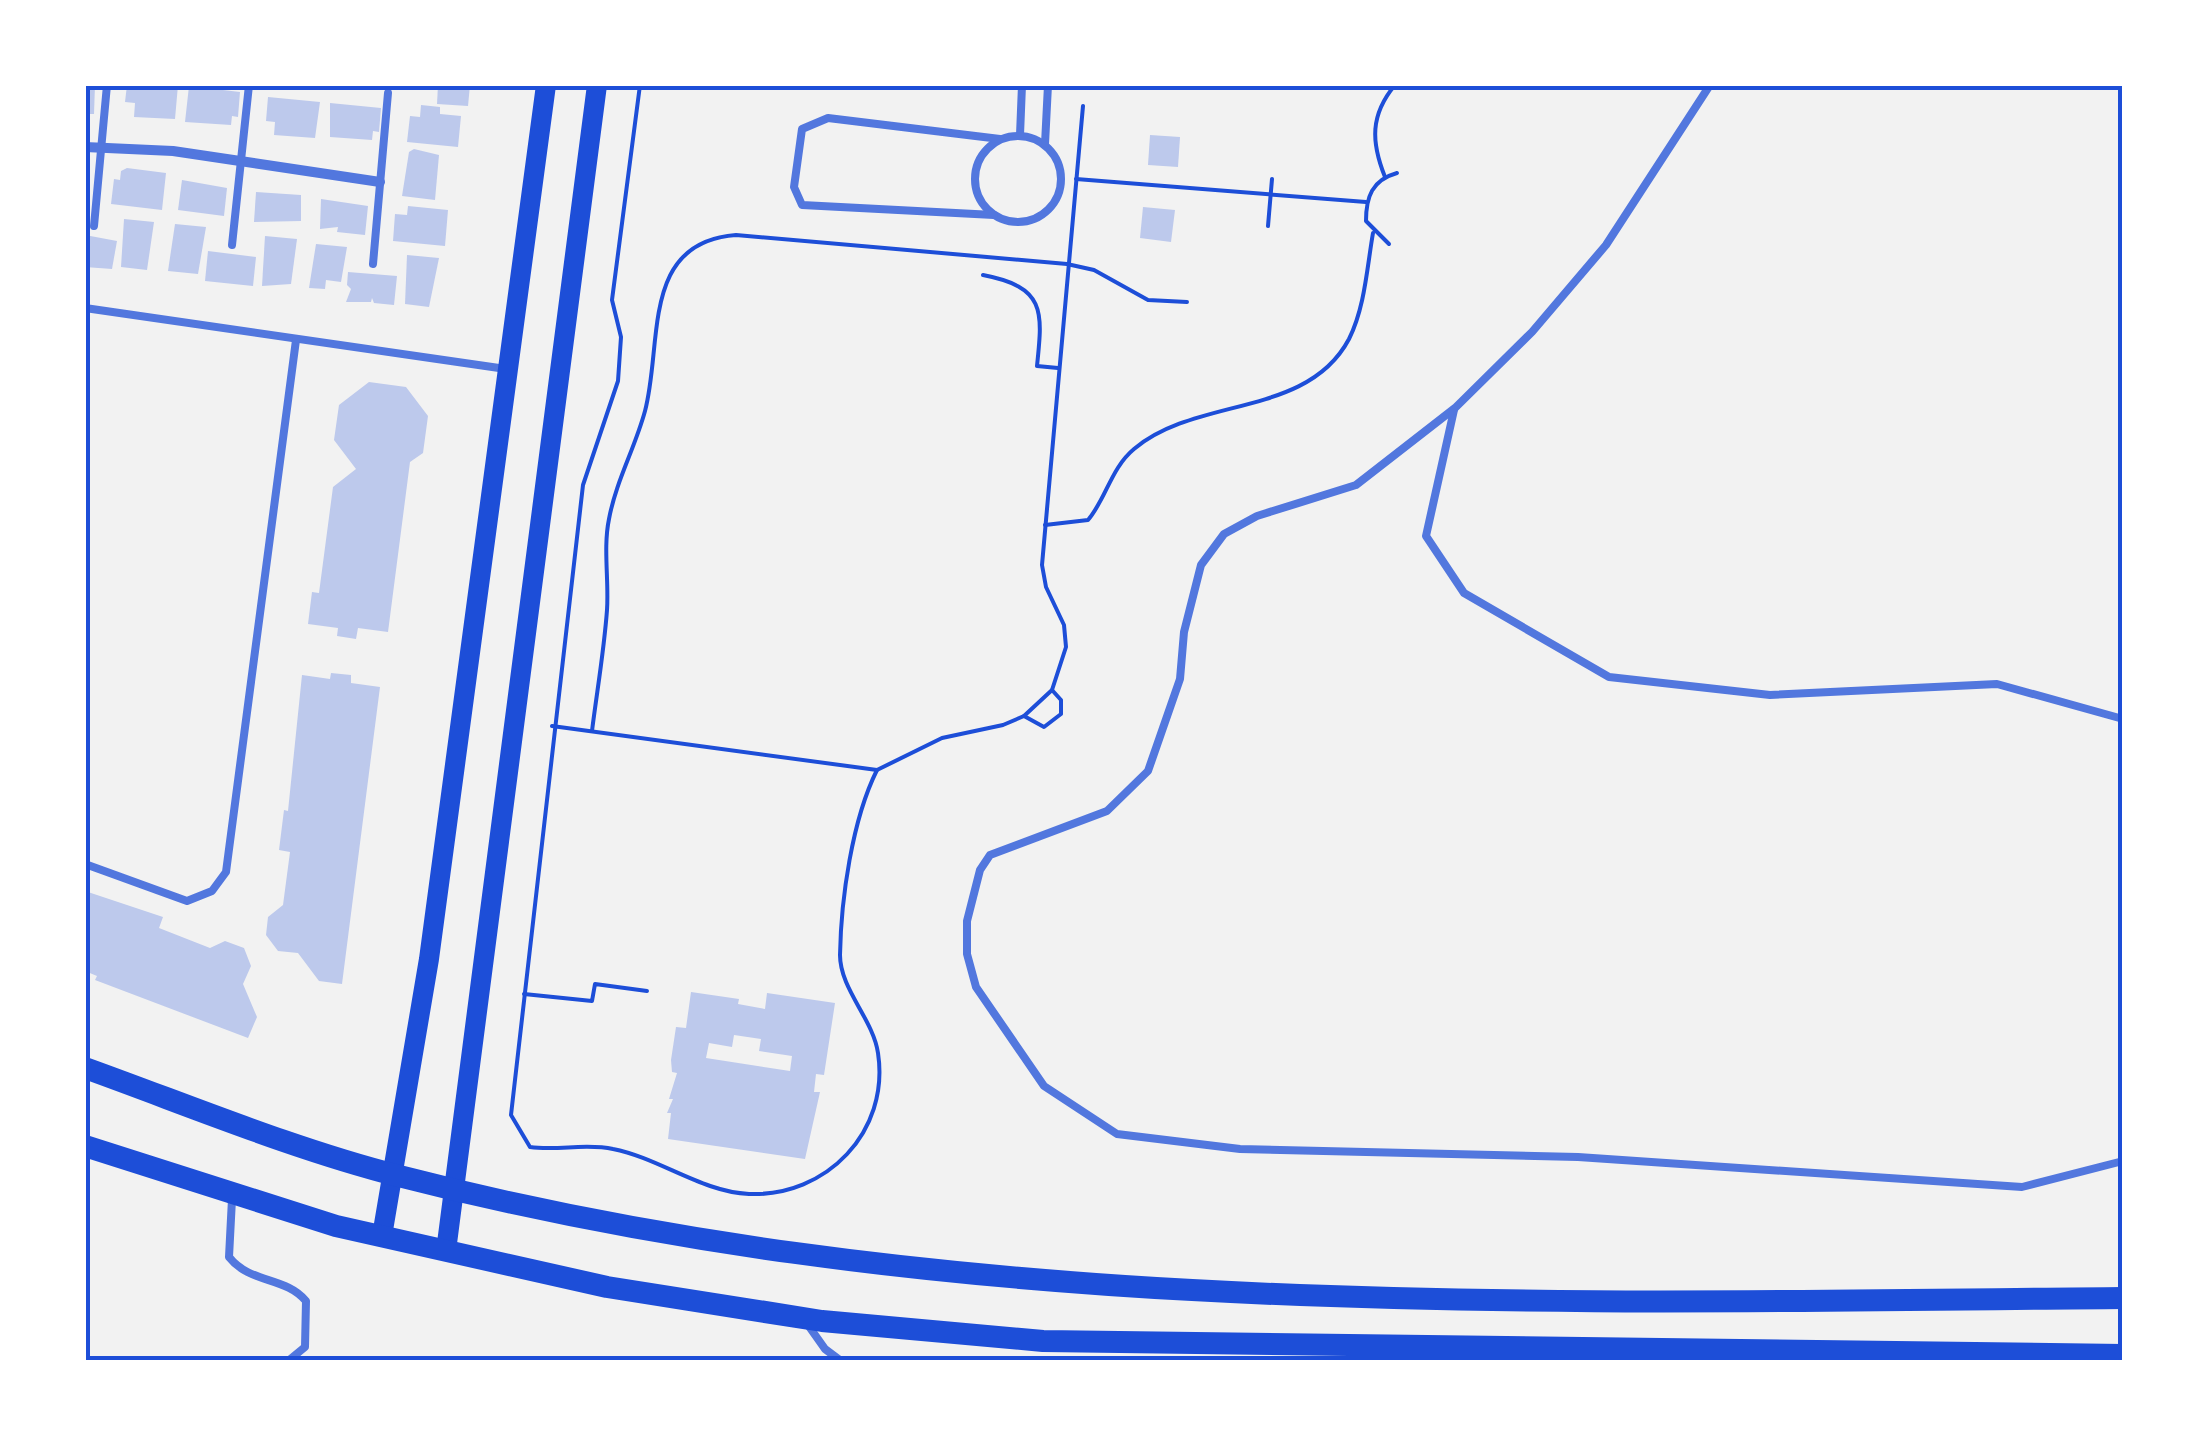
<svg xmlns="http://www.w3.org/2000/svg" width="2208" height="1446" font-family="Quicksand,sans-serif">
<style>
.building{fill:#bdc9ec;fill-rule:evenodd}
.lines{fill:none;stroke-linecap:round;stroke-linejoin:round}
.path{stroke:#1d4ed8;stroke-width:4}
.service{stroke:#5277de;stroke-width:8}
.minor{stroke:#5277de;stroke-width:10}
.secondary{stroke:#1d4ed8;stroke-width:20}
.primary{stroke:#1d4ed8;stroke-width:22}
.neatline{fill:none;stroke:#1d4ed8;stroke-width:4}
</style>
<rect width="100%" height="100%" fill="#f2f2f2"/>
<g class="building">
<polygon points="85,85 95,85 94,114 85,114"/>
<polygon points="127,85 178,85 175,119 134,117 135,103 125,102"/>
<polygon points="438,85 470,85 468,106 437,104"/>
<polygon points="189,86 240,92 238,117 232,116 231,125 185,122"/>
<polygon points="268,97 320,102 315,138 274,135 275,122 266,121"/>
<polygon points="330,103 381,108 379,132 373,131 372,140 330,137"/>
<polygon points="421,105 440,107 440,114 461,116 458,147 407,142 410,116 420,117"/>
<polygon points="1150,135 1180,137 1178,167 1148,165"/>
<polygon points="414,149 439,155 435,200 402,196 409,152"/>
<polygon points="127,168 166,173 162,210 111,204 114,179 120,180 121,171"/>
<polygon points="182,180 227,188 224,216 178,210"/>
<polygon points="256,192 301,195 301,221 254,222"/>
<polygon points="321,199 368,206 365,235 337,232 338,227 320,229"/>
<polygon points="408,206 448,210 445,246 393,241 395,214 407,215"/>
<polygon points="1143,207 1175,210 1171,242 1140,238"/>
<polygon points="124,219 154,222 147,270 121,267"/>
<polygon points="175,224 206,227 198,274 168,271"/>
<polygon points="85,235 117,241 112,269 85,267"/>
<polygon points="265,236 297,239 291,284 262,286"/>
<polygon points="316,244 347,247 341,282 326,280 325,289 309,288"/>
<polygon points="208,251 256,257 253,286 205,281"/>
<polygon points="407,255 439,258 429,307 405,304"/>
<polygon points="348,272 397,276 394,305 374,303 372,298 371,302 346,302 351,289 347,285"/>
<polygon points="369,382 406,387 428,416 423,453 410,462 388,632 358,628 356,639 337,636 338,628 308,624 312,592 319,593 333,487 356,469 334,440 339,405"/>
<polygon points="331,673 351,675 351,683 380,687 342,984 319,981 298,953 278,951 266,935 268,917 283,905 290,852 279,850 284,810 288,811 302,675 330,679"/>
<polygon points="85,891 163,917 159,928 210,948 225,941 244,948 251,966 243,984 257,1017 248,1038 95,980 97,976 85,971"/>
<path d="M691 992 739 999 738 1004 765 1009 767 993 835 1003 824 1075 816 1074 814 1092H820L805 1159 668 1139 671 1113H667L673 1099H669L677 1073 672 1072 671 1060 676 1027 686 1028ZM734 1035 761 1039 759 1051 792 1056 790 1071 706 1058 709 1043 732 1047Z"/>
</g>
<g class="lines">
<g class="path">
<path d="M640 85 612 300 621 337 618 381 583 485 511 1115 530 1147C557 1151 586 1143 613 1149 659 1158 702 1192 749 1194 826 1197 890 1132 878 1053 873 1019 840 989 840 955 841 899 852 820 877 770"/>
<path d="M1385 177C1371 142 1370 115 1395 85"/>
<polyline points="1076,179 1366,202"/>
<polyline points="1268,226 1272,179"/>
<path d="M1389 244 1366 221C1366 197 1372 180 1397 173"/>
<path d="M983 275C1045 287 1043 310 1037 366L1058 368"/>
<path d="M1045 525 1088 520C1106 499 1111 468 1134 449 1197 396 1307 418 1349 339 1365 307 1367 267 1373 233"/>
<polyline points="1024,716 1044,727 1061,714 1061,700 1052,690"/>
<polyline points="552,726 877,770 942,738 1003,725 1024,716 1052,690 1066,647 1064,625 1046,587 1042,565 1083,106"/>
<path d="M592 731C597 691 604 651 607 610 609 580 603 548 609 519 616 481 635 448 645 411 663 344 640 242 736 235L1067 264 1094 270 1148 300 1187 302"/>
<polyline points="524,994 592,1001 595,984 647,991"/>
</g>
<g class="service">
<polyline points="1710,85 1606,245 1532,332 1455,408 1356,485 1257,516 1224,534 1201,565 1184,632 1180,679 1148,771 1107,811 990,855 980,870 967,921 967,954 976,987 1044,1086 1117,1134 1240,1149 1578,1157 2022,1187 2123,1161"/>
<polyline points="1020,135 1022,85"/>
<circle cx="1018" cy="179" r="43"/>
<polyline points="1045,144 1048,85"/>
<polyline points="994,215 802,205 794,187 802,129 828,118 1000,139"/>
<polyline points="94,226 107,85"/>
<polyline points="232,245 249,85"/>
<polyline points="373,264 388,93"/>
<polyline points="85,308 506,369"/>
<polyline points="1454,410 1426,536 1464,593 1609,677 1770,695 1997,684 2123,719"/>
<polyline points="85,864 187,901 212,891 226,872 296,340"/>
<path d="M232 1199 229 1257C250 1284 285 1276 306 1301L305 1347 288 1361"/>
<polyline points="808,1325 825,1349 841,1361"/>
</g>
<polyline class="minor" points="85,147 173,151 380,182"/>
<g class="secondary">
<polyline points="382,1236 429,959 546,85"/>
<polyline points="446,1251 597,85"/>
</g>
<g class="primary">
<path d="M85 1068C188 1105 293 1149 399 1176 961 1321 1547 1303 2123 1298"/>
<polyline points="85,1146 336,1226 607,1287 822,1321 1043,1341 2123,1355"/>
</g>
</g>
<rect width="2208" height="1446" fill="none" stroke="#ffffff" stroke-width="175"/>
<rect x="88" y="88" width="2032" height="1270" class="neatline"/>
</svg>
